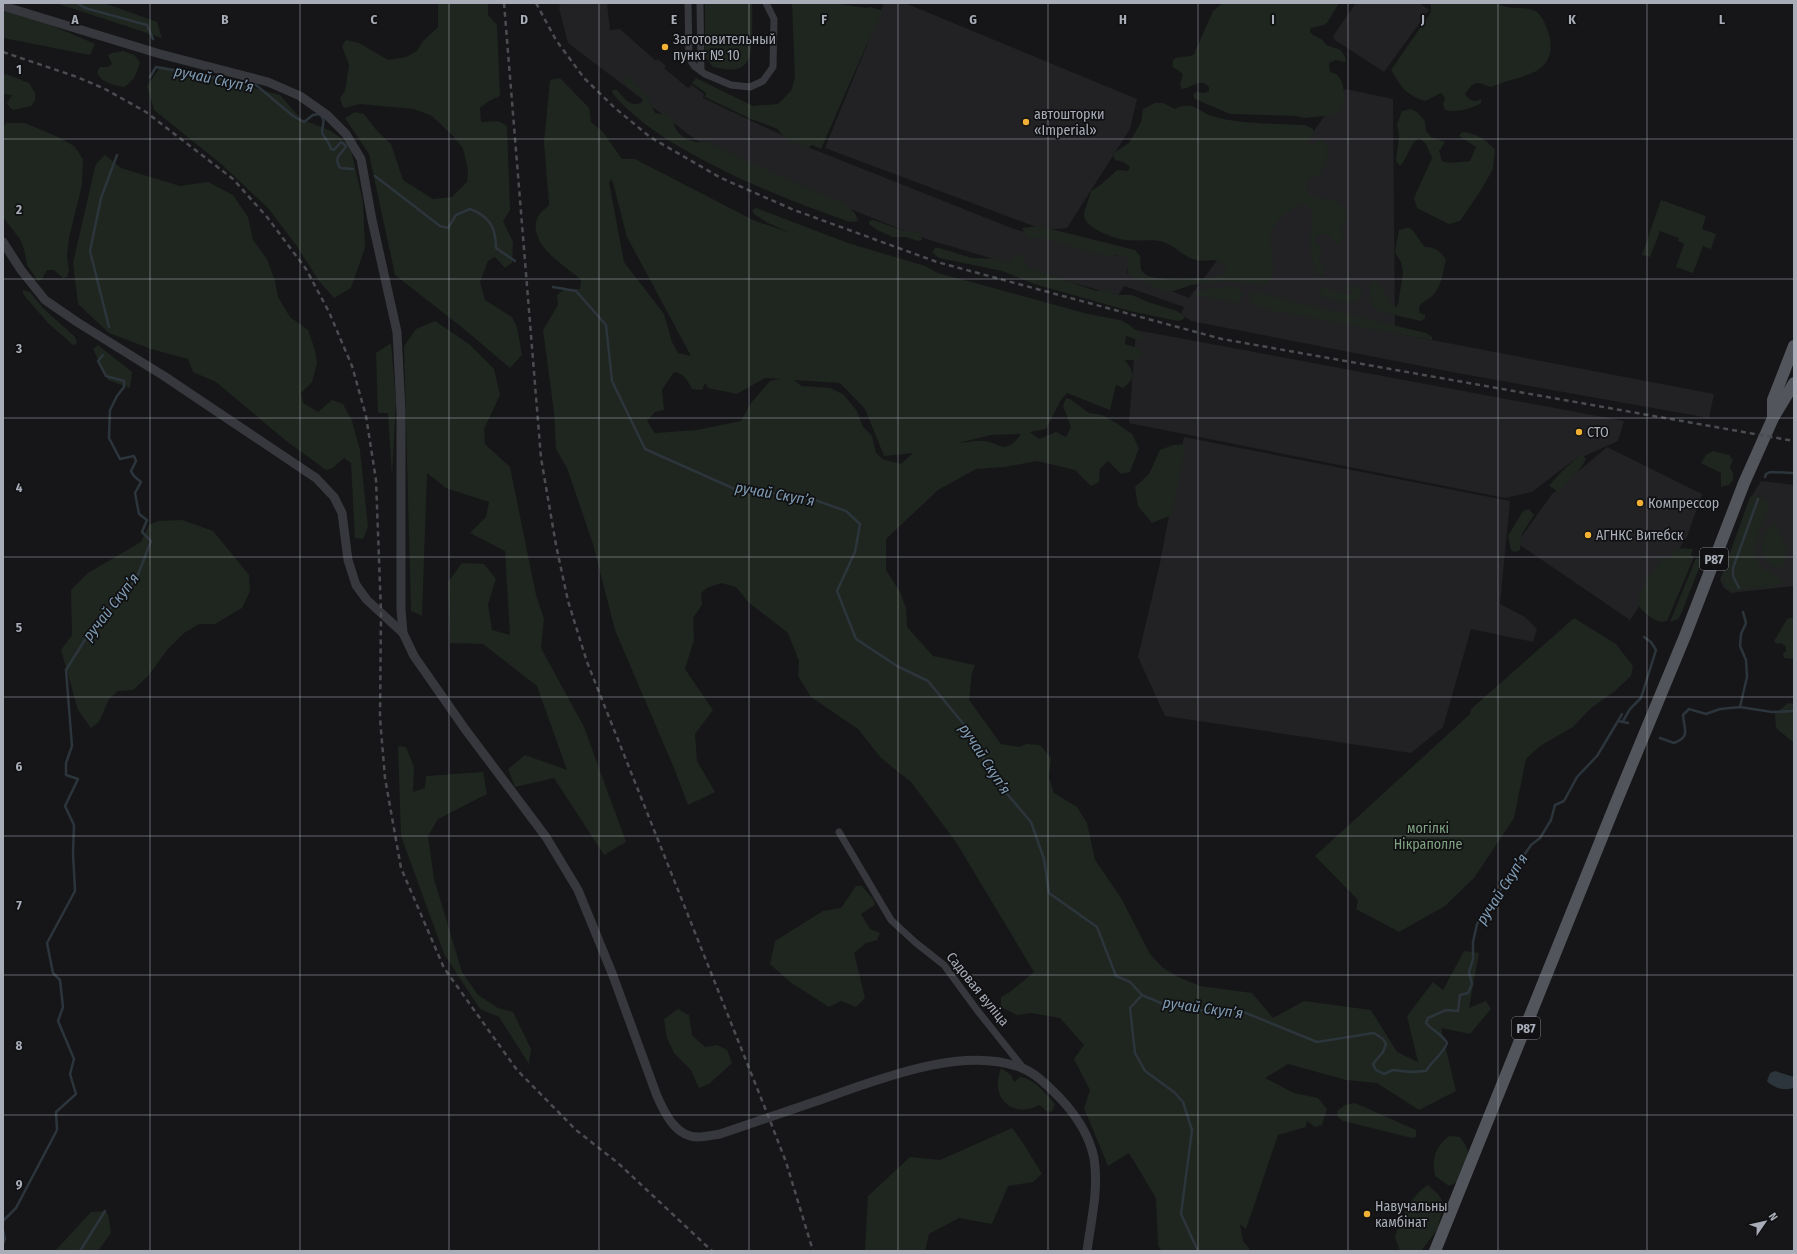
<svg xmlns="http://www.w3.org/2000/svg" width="1797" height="1254" font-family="'Fira Sans Condensed',sans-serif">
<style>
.built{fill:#222225}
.green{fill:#1e261f;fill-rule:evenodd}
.water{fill:#2c353c}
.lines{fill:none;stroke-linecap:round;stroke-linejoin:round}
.stream{stroke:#2c353c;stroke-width:2.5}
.minor{stroke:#37383d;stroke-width:7}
.tertiary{stroke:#37383d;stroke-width:9}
.primary{stroke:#53555c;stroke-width:12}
.rail{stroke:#4a4c52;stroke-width:2.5;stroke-dasharray:5 4;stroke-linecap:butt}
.grid{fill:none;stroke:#a8adb8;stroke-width:1;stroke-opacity:0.55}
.poi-dot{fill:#f2b134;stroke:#111113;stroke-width:1.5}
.labels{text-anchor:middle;stroke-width:3.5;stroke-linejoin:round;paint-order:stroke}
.shield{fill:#111113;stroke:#7b7e86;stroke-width:1}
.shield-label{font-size:13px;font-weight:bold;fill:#a8adb8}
.poi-label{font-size:14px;fill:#a8adb8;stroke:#111113;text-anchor:start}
.park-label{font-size:14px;fill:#7fa381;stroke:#111113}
.street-label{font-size:14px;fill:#a8adb8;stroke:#111113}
.water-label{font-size:15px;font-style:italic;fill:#7f9bb3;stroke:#111113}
.grid-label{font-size:13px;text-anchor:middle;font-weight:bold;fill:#a8adb8;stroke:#111113;stroke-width:3.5;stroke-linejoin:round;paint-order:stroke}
</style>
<rect width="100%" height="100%" fill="#161618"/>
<g class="built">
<polygon points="561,3 607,3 610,30 620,29 656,61 658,59 666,66 664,68 688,88 692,85 704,94 703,98 805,146 1014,229 1115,256 1119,251 1131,255 1127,273 1189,298 1345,89 1393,99 1395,333 1714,394 1709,418 1457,373 1191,321 1181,314 1184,307 1124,286 1118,296 923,238 775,179 696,140 568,43 559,8"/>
<polygon points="884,3 905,3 1137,99 1130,129 1067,228 1044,230 825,148"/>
<polygon points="1356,3 1419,3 1429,10 1384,72 1335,40 1333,36"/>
<polygon points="1136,330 1624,421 1618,441 1571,462 1532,492 1505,498 1129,423"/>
<polygon points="1184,437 1510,501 1500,604 1525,617 1537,629 1533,642 1471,629 1443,727 1411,753 1165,716 1138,657 1160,563"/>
<polygon points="1607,447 1702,494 1687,537 1630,620 1517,543 1552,494"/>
<polygon points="1761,481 1794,485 1794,586 1731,593 1724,588 1720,580 1750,499"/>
</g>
<g class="green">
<polygon points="56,3 104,3 157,22 162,38"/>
<polygon points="438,3 488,3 488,15 497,25 500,96 489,101 480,108 481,122 498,121 507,126 510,210 503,221 513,242 512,263 505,268 495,257 488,261 480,282 485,300 512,317 517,327 522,355 510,368 464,329 395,275 369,154 345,118 355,112 364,114 378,132 391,144 403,180 433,199 452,197 467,182 468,170 463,148 452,135 432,116 414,109 360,104 345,108 342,105 340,98 345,91 349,65 342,46 346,40 359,43 388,60 406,57 417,51 423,41 438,27"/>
<path d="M705 3H750L752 5C753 16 752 26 752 37 751 67 743 74 713 67L705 56Z"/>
<path d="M792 3H833L866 8 870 7 883 11 866 46 821 149 812 145 808 148C798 144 782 139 778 129L751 119 705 97 706 93 692 83 696 78 753 106 778 104 791 91 795 77Z"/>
<path d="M1223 3H1339L1327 23 1324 25 1311 28 1310 32C1313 36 1317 36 1321 39 1324 41 1325 45 1329 46 1340 50 1341 47 1346 59L1345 62 1336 60 1329 63 1330 72C1333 73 1337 74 1339 77 1346 86 1347 110 1335 115L1304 118 1296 116 1230 114 1195 99 1193 95 1196 92 1205 93 1209 91V87C1200 77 1192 88 1182 89L1180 85 1183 74 1173 67C1170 52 1187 60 1194 54L1213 11Z"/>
<path d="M1429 3H1496C1502 6 1509 8 1516 8 1524 9 1530 7 1537 12 1544 18 1548 30 1550 39 1556 77 1517 75 1491 87 1477 83 1476 78 1465 94 1469 100 1474 103 1481 99V103C1471 109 1456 113 1445 110L1443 105 1445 98 1441 93 1425 101C1405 94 1402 88 1391 70L1431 12V5Z"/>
<polygon points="3,10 51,25 95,44 90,55 3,38"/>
<path d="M123 51 134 55 140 62C137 73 134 81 124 87 114 85 101 83 97 72L100 67H108L112 64 108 55 112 53Z"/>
<polygon points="161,66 220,79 280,95 301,119 331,131 350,145 363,202 365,248 351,288 334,298 319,281 296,245 268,208 220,163 154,110 147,86"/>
<polygon points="3,73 29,83 35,93 35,100 31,106 14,110 10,108 7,103 12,95 5,94 3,97"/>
<path d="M623 77 630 78 648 98 655 113 668 115 673 120C675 136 691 144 707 142L778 175 845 204 855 213 858 221 850 222C793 202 737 180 685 150 659 135 632 117 613 94L612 90H617C624 98 629 107 641 103L643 100 642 96 627 87 622 81Z"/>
<path d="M560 78 589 108 591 122 603 132 622 159H635L755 221 791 233 768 223 754 214 752 210 756 208 848 243 925 266 938 273 1088 314 1120 320 1128 324 1143 336 1142 341 1126 336 1125 344 1140 349 1143 353 1142 357 1138 360H1125C1134 373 1137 377 1123 388L1116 385 1110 410 1067 393 1061 400 1046 429 1030 432 1039 439 1056 432 1066 437 1071 427 1063 406 1066 398 1070 399 1089 413 1102 415 1118 424 1132 434 1139 448 1130 472 1121 474 1108 461 1100 469 1099 482 1091 486 1075 470 1037 461 1005 467 976 469 938 490 886 539V570L900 592 906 608 907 627 933 656 975 665 972 673 969 700 1001 744 1019 747 1027 744 1040 745 1051 758 1049 778 1054 793 1077 807 1087 823 1095 860 1121 898 1150 954 1163 968 1178 977 1200 986 1252 993 1273 1018 1304 1001 1371 1010 1397 1052 1418 1062 1407 1016 1433 982 1443 990 1464 951 1479 953 1469 1008 1486 1001 1491 1009 1470 1034 1441 1028 1456 1091 1419 1110 1377 1083 1346 1080 1288 1064 1265 1078 1294 1093 1318 1098 1327 1109 1322 1125 1315 1127 1307 1121 1306 1127 1278 1135 1246 1229 1240 1224 1243 1241 1251 1251H1162L1158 1246 1156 1198 1129 1153 1108 1166 1084 1108 1090 1090 1074 1059 1084 1045 1060 1018 1031 1013 1017 1015 1001 1007V997L1010 992 1034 972 956 842 911 782 881 758 858 729 811 697 798 676 799 661 788 633 748 602 736 587 721 583 707 588 701 593 702 605 693 618 694 640 685 669 713 710 695 734 697 761 715 792 688 805 674 768 615 630 593 544 567 468 556 449 554 412 543 330 558 305 557 295 565 289H580L581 280C565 265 532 248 536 222 537 215 544 210 549 205L544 142 550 80ZM612 179 627 237 691 356 678 353 672 342 664 314 624 262 609 182ZM674 372C684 372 688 382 692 389L702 390 705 383 708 388 737 394 765 378 780 379 770 381 751 403 741 421 697 430 655 433 647 421 655 412 664 410 662 390ZM794 380 840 383 865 409 884 456 913 453 901 464 882 459 876 453 872 436 863 427 857 411 844 395 831 388 802 386ZM1021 434C1005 456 1002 443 983 441 975 440 966 443 958 443L991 435Z"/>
<path d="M1155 103H1163L1175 109C1192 100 1197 111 1212 116 1240 125 1276 123 1305 125L1313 129 1314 133 1309 140 1308 144 1313 145 1320 140H1324C1332 152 1326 161 1321 173L1309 179C1300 199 1316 196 1330 200 1334 201 1338 203 1342 205L1347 217 1346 221 1341 223 1344 235 1340 243H1336L1327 234H1322L1315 238 1316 243 1320 245 1322 249 1319 258 1325 270 1324 274 1320 276C1306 257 1311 233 1313 211L1307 205C1296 205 1291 208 1284 216 1280 220 1275 224 1273 228 1265 244 1283 276 1264 285L1225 281 1191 285 1174 291 1166 292 1131 276 1128 273V256L1118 254 1110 257 1043 238H1029L1026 236 1022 228 1039 226 1135 250 1140 256 1141 270C1143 272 1146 275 1148 276 1163 281 1213 281 1225 273L1226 269C1218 255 1207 263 1196 260 1185 258 1176 247 1166 243 1154 238 1140 242 1126 240 1115 239 1084 228 1084 215 1084 210 1090 197 1091 191 1102 185 1108 178 1117 170L1128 171 1130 167 1123 162 1115 160 1113 156 1115 152 1129 143 1141 122 1143 109Z"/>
<path d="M1410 109 1417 112 1425 121 1426 131 1431 137 1445 142 1439 151 1442 161 1450 163 1470 161 1476 147 1459 136 1462 132C1476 133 1486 139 1495 150L1493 169 1481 190 1460 221 1449 224 1417 208 1414 198 1432 158 1426 144 1419 138C1409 144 1409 156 1400 166L1396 161 1399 136 1397 124 1402 111Z"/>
<polygon points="6,123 25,123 58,137 74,146 83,159 82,185 69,238 67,255 69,271 67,277 63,278 54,270 47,270 42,279 38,281 27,265 24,249 20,239 3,217 3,128"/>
<polygon points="105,155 121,168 180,186 208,182 233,195 248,217 253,240 267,259 275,281 278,297 290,317 308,330 315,350 317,363 312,382 301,393 303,403 318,412 332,400 343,404 352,421 360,450 368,527 363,539 355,538 351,463 344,458 333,468 326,470 285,440 216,382 193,372 188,359 151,349 109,333 78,304 73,263 95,167 97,163"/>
<polygon points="1661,200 1706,216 1702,229 1716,234 1711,249 1703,246 1693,273 1676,267 1684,244 1678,241 1679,238 1660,231 1650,257 1642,255"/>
<polygon points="873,220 905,231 918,233 921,235 922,240 918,241 906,237 893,237 877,230 869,224 869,221"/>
<path d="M1406 228H1410C1417 234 1419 241 1425 247 1436 247 1440 251 1446 260 1443 272 1442 284 1434 294 1429 300 1422 301 1419 307L1420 313 1425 315V318L1421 321 1381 312C1368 307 1368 293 1372 281H1375L1383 289 1391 306 1396 307 1398 304 1403 273 1401 262 1395 252 1399 230Z"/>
<polygon points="935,248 939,248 972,258 999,259 1010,264 1014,256 1018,254 1022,256 1028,267 1096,291 1109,289 1114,295 1132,295 1148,302 1177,311 1185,317 1182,320 1178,321 1130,311 1034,284 1002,271 939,258 932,252"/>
<path d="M1346 286H1355L1362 291C1361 311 1332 300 1321 296L1320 292 1322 288H1327L1335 292 1351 294 1352 291 1346 289Z"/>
<polygon points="1233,287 1241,291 1243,295 1241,300 1236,303 1195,295 1196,292 1207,289"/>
<polygon points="23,290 30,292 43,308 75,337 77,343 73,345 48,323 23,294"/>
<polygon points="1258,292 1282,299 1426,333 1432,337 1432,340 1274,311 1253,305 1249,298 1250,294"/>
<polygon points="435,321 469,344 494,369 500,395 484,429 485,444 510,467 536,595 544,619 541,648 584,727 626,842 604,855 554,778 515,787 508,769 525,755 567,770 537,686 483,644 450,643 448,582 462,563 484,564 496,579 488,604 492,630 510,635 505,551 470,533 486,517 489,502 446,488 427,473 422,616 411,611 404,346 416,329"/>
<polygon points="391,343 396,402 392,476 388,413 378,413 376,353"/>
<polygon points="98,345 132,372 130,388 108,380 93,349"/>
<polygon points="1186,444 1172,515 1152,523 1138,506 1135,487 1149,474 1160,450 1173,445"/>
<polygon points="1713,451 1729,455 1733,460 1730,467 1733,473 1733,480 1729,485 1721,487 1721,473 1701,463 1706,455"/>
<path d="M1583 455 1586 459 1580 469 1559 492 1549 486C1555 478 1574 458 1583 455Z"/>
<path d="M1754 495 1766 499 1769 504C1764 524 1746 547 1760 565 1766 573 1778 574 1782 582L1778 586 1732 591 1727 588 1721 578 1750 497Z"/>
<polygon points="1529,509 1534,515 1522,534 1520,550 1515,552 1511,550 1508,536 1523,511"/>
<polygon points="182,520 213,531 249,575 250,591 242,608 215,624 199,624 184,633 167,650 148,676 133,690 118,691 109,699 99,722 91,728 78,710 61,650 72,635 71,590 88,573 141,542 149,525 158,521"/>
<path d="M1774 524 1776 525C1782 539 1796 558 1779 568 1757 567 1758 532 1774 524Z"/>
<path d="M1675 548 1693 549 1691 555 1694 557 1667 621C1659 623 1654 620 1648 615 1644 612 1639 608 1638 603 1636 594 1657 567 1662 558L1671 557Z"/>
<polygon points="1700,555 1700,566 1681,614 1678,619 1670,622 1696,558 1698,559"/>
<polygon points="1794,617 1794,659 1784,658 1783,653 1786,651 1786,647 1781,643 1777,644 1774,641 1787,619"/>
<polygon points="1574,618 1616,644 1633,666 1631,676 1615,691 1591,708 1573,727 1540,746 1526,759 1514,818 1474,878 1445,906 1399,932 1356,909 1358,900 1315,856 1470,714 1471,709"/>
<polygon points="1788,703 1794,704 1794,743 1776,728 1775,714"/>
<polygon points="398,746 406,747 414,767 413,792 425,788 426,776 483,772 487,794 438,819 428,836 434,879 462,972 478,995 498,1008 513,1012 531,1049 529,1064 499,1017 480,1009 444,954 401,836"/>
<polygon points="856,886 862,886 874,900 875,905 861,914 870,929 880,933 877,940 866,943 854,953 865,998 856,1007 841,1001 829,1007 790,982 770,964 775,941 823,911 841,908"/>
<polygon points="678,1009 689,1015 692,1035 705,1047 717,1045 727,1050 732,1063 709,1084 699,1088 691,1070 674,1053 667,1038 664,1019"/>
<path d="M1001 1068 1011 1075 1014 1082 1020 1077C1035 1079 1045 1093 1055 1104L1052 1112 1046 1111 1040 1105C1012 1119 989 1098 1001 1068Z"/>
<polygon points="1355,1103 1416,1130 1416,1137 1412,1138 1343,1121 1338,1117 1337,1111 1345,1105"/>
<polygon points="1012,1128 1023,1143 1042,1174 1033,1182 1008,1186 992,1224 959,1218 929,1234 925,1251 865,1251 868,1196 910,1157 940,1160"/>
<path d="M1449 1136 1460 1137C1475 1156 1466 1163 1457 1182L1449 1186 1435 1176C1432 1157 1435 1148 1449 1136Z"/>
<path d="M1428 1185 1438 1194 1444 1204 1437 1230 1421 1251H1400L1395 1237C1402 1218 1410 1196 1428 1185Z"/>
<polygon points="105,1211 108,1214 111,1233 98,1251 55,1251 91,1212"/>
</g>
<path class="water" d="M1775 1071 1794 1077V1087C1787 1092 1773 1088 1767 1081L1770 1073Z"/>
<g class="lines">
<g class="stream">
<polyline points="77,3 85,8 147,25 153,39"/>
<path d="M150 77 156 67 256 85 293 116 304 122 313 115 319 114C327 119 322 125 322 132 323 137 330 143 331 149L334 150 341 142 346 146C341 156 333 155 340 168L353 169"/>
<path d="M375 176 440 226 448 228 456 215 470 209C489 216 496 227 496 248L515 261"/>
<path d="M553 287 576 291 606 325 612 381 645 449 737 490 803 496 846 511 860 524 855 552 837 591 856 639 897 666 928 681 966 727 997 782 1031 822 1044 859 1049 893 1097 927 1116 976 1130 982 1142 995 1163 1004 1193 1010 1241 1011 1317 1042 1374 1033 1383 1039 1386 1044 1383 1052 1373 1064 1376 1070 1384 1074 1393 1070 1410 1072 1426 1071C1432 1061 1443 1054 1447 1043 1442 1034 1433 1031 1426 1023L1428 1018 1446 1010 1458 1011 1460 995 1468 993 1472 984 1469 972 1473 959V942L1477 924 1531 845 1540 838 1551 820 1555 805 1564 801 1577 777 1597 756 1618 721 1628 723"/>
<polyline points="109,327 90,251 101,198 117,155"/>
<polyline points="1765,477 1766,474 1770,472 1794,473"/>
<polyline points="1739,588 1733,576 1733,568 1758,499"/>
<polyline points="1740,707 1747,677 1746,660 1740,646 1741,634 1746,623 1743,612"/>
<polyline points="1618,721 1622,714"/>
<polyline points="1623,721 1630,709 1641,698 1656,650 1651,642 1644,637"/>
<path d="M1660 738 1674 743C1691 736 1684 730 1683 715L1689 709 1706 714 1720 709 1740 707 1772 712 1794 711"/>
<polyline points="1142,995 1130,1008 1135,1053 1145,1071 1174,1092 1183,1102 1192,1130 1181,1214 1198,1251"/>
<polyline points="3,1221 16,1208 57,1130 56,1112 76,1094 70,1074 74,1059 58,1021 63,1007 60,980 53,973 47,943 75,891 73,853 74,825 65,806 78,779 66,775 66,763 72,746 66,670 93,627 136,580 151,541 142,532 147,520 139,514 135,493 141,482 134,476 131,471 136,461 134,456 120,459 109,438 110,410 117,396 124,387 124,381 106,376 98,361 103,355"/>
<polyline points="3,1230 5,1239 3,1244"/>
<polyline points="80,1251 105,1211"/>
</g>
<g class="minor">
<polyline points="688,3 689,58 695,67 705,74 731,85 750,87 763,81 773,67 774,19 766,3"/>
<polyline points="700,3 701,71"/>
<polyline points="839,832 891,920 916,943 944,965 977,1010 1024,1069"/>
</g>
<g class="tertiary">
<polyline points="3,6 160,54 268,82 300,96 327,115 346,134 361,159 372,220 397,332 401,412 401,610 403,633"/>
<path d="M3 242 21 270 45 300 77 322 164 376 316 478 334 497 342 513 348 560 356 585 367 600 403 633 414 656 465 729 546 837 578 890 612 973 657 1096C665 1114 676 1137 698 1137 705 1137 713 1135 720 1134 753 1123 785 1112 817 1101 874 1081 963 1044 1022 1068 1037 1074 1049 1087 1060 1098 1076 1115 1089 1134 1094 1158 1099 1190 1091 1220 1087 1251"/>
</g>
<g class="primary">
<polyline points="1773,418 1773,400 1794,346"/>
<polyline points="1435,1251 1615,805 1685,636 1744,483 1773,418 1794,383"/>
</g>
<g class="rail">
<polyline points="504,3 541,458 556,545 568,601 587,662 769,1118 786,1162 813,1251"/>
<polyline points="536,3 556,40 584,78 615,108 650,137 721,178 794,210 937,262 1222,339 1794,441"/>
<polyline points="3,52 77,77 105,89 146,112 233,179 267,217 306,269 329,312 352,366 366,416 376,480 381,612 380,718 385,778 401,868 444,968 517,1070 576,1130 618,1163 712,1251"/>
</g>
</g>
<path class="grid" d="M150 3V1251M300 3V1251M449 3V1251M599 3V1251M749 3V1251M898 3V1251M1048 3V1251M1198 3V1251M1348 3V1251M1498 3V1251M1647 3V1251M3 139H1794M3 279H1794M3 418H1794M3 557H1794M3 697H1794M3 836H1794M3 975H1794M3 1115H1794"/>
<g class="poi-dot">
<circle cx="665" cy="47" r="4"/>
<circle cx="1026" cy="122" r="4"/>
<circle cx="1579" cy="432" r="4"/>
<circle cx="1640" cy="503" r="4"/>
<circle cx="1588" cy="535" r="4"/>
<circle cx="1367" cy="1214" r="4"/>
</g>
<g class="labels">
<g class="shield">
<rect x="1700" y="548" width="28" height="22" rx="3"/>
<rect x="1512" y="1017" width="28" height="22" rx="3"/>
</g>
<g class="shield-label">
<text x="1714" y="564">Р87</text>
<text x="1526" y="1033">Р87</text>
</g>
<g class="poi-label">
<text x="673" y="44">Заготовительный<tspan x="673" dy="16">пункт № 10</tspan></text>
<text x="1034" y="119">автошторки<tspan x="1034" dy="16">«Imperial»</tspan></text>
<text x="1587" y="437">СТО</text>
<text x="1648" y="508">Компрессор</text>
<text x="1596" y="540">АГНКС Витебск</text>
<text x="1375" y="1211">Навучальны<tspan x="1375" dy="16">камбінат</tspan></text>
</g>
<g class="park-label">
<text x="1428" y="833">могілкі<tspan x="1428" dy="16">Нікраполле</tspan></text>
</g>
<g class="street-label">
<text transform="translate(978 989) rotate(51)" y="5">Садовая вуліца</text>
</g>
<g class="water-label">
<text transform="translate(214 79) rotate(12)" y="5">ручай Скупʼя</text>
<text transform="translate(775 494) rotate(10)" y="5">ручай Скупʼя</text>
<text transform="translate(111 607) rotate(-52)" y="5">ручай Скупʼя</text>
<text transform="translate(985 759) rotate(57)" y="5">ручай Скупʼя</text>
<text transform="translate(1502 889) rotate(-57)" y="5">ручай Скупʼя</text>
<text transform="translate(1203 1008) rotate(8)" y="5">ручай Скупʼя</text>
</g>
</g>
<g class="grid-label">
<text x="75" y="24">A</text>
<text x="225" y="24">B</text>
<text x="374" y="24">C</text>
<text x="524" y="24">D</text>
<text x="674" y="24">E</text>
<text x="824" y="24">F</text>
<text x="973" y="24">G</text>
<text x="1123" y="24">H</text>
<text x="1273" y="24">I</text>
<text x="1423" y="24">J</text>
<text x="1572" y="24">K</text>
<text x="1722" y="24">L</text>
<text x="19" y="74">1</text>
<text x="19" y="214">2</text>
<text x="19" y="353">3</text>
<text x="19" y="492">4</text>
<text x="19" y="632">5</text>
<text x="19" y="771">6</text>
<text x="19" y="910">7</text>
<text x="19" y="1050">8</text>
<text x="19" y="1189">9</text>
</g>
<rect width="1797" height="1254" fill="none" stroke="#a8adb8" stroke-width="8"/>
<g transform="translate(1765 1222) rotate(56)" stroke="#111113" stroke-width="3" paint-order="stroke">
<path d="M0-3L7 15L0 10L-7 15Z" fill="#a8adb8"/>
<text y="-6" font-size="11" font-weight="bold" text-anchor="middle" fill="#a8adb8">N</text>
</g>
</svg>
